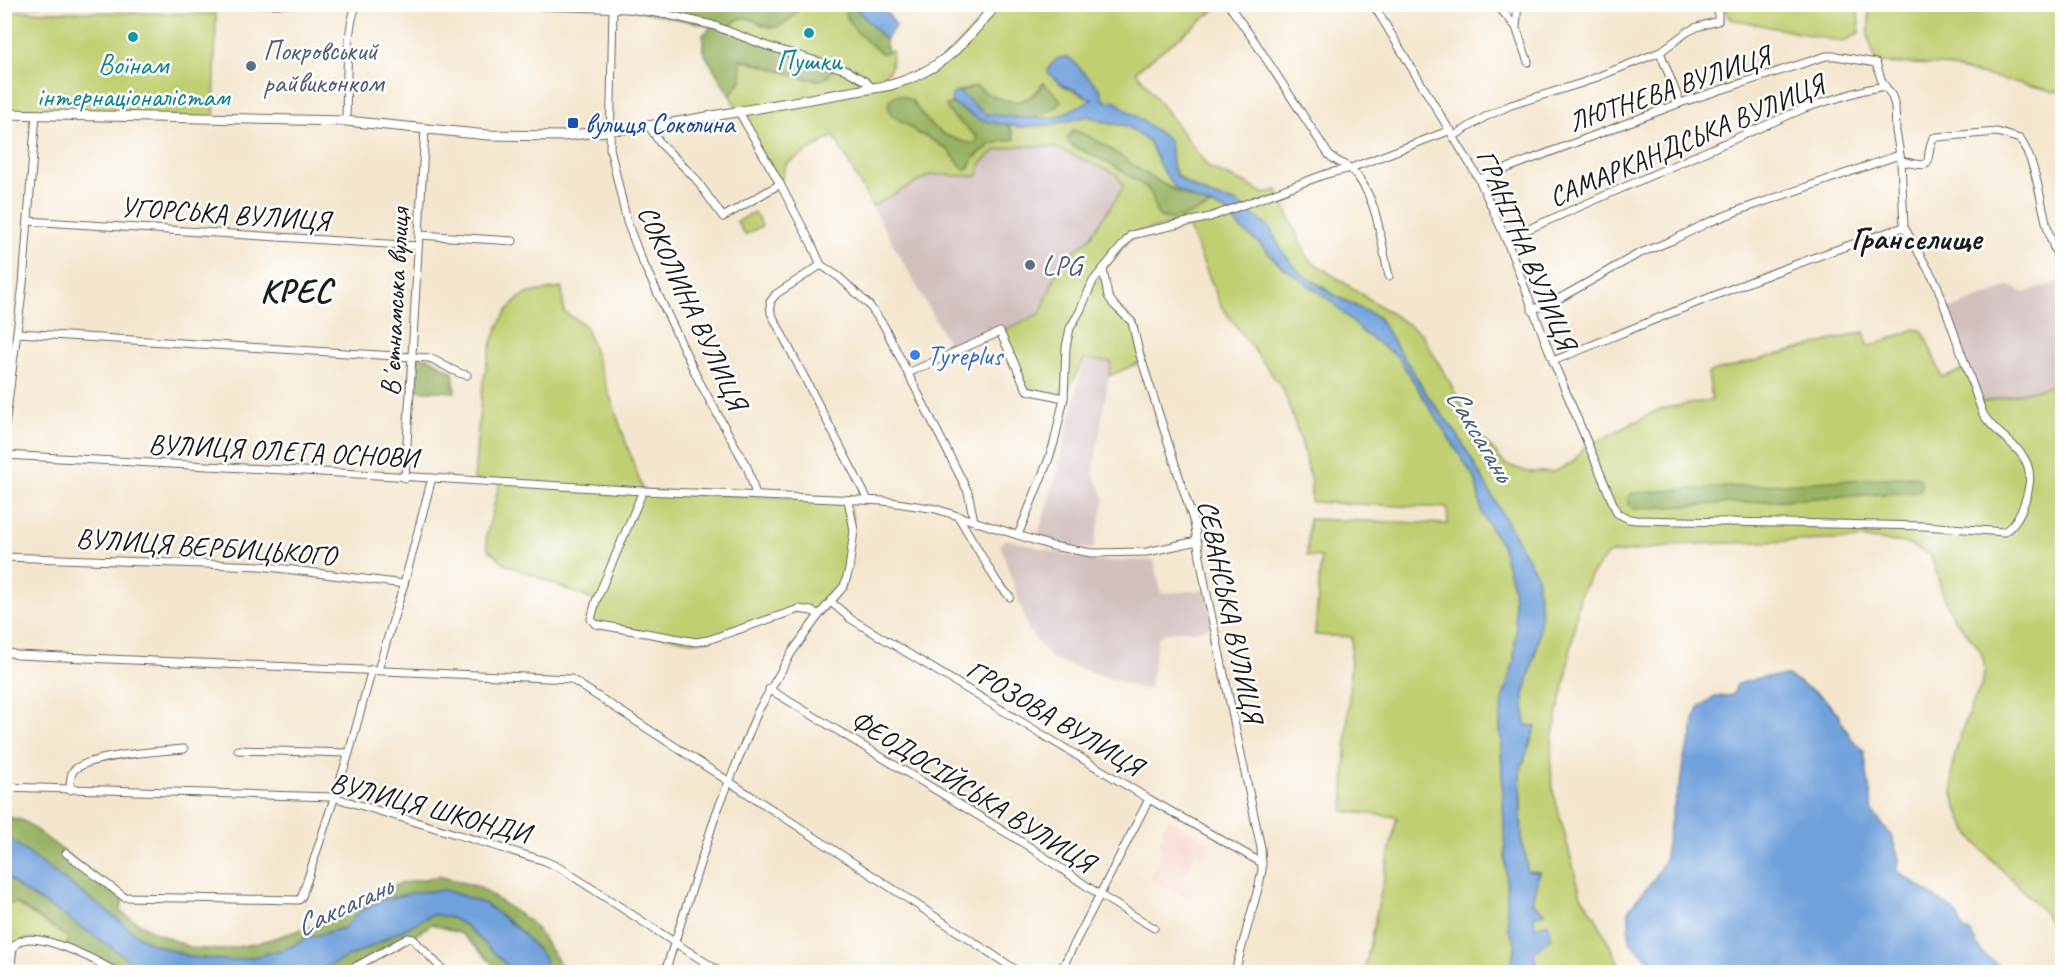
<svg xmlns="http://www.w3.org/2000/svg" width="2067" height="977" font-family="Caveat,sans-serif">
<style>
.built{fill:#f6d2c4}
.industrial{fill:#d1bfbe}
.green{fill:#c0cf71;stroke:#6e7646;stroke-width:1.5}
.forest{fill:#98b263;stroke:#5a6740;stroke-width:1.5}
.water{fill:#71a1db;stroke:#465e7c;stroke-width:1.5}
.lines{fill:none;stroke-linecap:round;stroke-linejoin:round}
.street-casing{stroke:#68635a;stroke-width:9}
.secondary-casing{stroke:#68635a;stroke-width:11}
.street{stroke:#fff;stroke-width:7}
.secondary{stroke:#fff;stroke-width:9}
.culture-dot{fill:#0f9aa8;stroke:#fff;stroke-width:2}
.service-dot{fill:#5c6f8a;stroke:#fff;stroke-width:2}
.transit-dot{fill:#1a4fb4;stroke:#fff;stroke-width:2}
.shop-dot{fill:#3f7fe0;stroke:#fff;stroke-width:2}
.labels{text-anchor:middle;stroke-width:5;stroke-linejoin:round;paint-order:stroke}
.service-label{font-size:28px;fill:#4e5e75;stroke:#fff;text-anchor:start}
.culture-label{font-size:28px;fill:#0d838f;stroke:#fff}
.street-label{font-size:28px;fill:#1c1c1c;stroke:#fff}
.transit-label{font-size:28px;fill:#164399;stroke:#fff;text-anchor:start}
.shop-label{font-size:28px;fill:#366cbe;stroke:#fff;text-anchor:start}
.water-label{font-size:30px;font-style:italic;fill:#465e7c;stroke:#fff}
.quarter-label{font-size:32px;font-weight:bold;fill:#1c1c1c;stroke:#fff}
.district-label{font-size:34px;font-weight:bold;fill:#1c1c1c;stroke:#fff}
</style>
<rect width="100%" height="100%" fill="#fff"/>
<filter id="ink" filterUnits="userSpaceOnUse"><feTurbulence type="fractalNoise" baseFrequency=".0167" numOctaves="2"/><feDisplacementMap in="SourceGraphic" scale="12" xChannelSelector="R" yChannelSelector="G"/><feConvolveMatrix kernelMatrix="1 2 1 2 8 2 1 2 1" color-interpolation-filters="sRGB"/></filter>
<filter id="wash" filterUnits="userSpaceOnUse"><feTurbulence type="fractalNoise" baseFrequency=".008" numOctaves="4" result="noise"/><feDisplacementMap in="SourceGraphic" scale="24" xChannelSelector="R" yChannelSelector="G"/><feGaussianBlur stdDeviation="1.35" result="paint"/><feColorMatrix in="noise" values="0 0 0 0 0 0 0 0 0 0 0 0 0 0 0 0 0 1.4 0 .05"/><feComposite in="paint" operator="in"/></filter>
<g filter="url(#wash)">
<rect width="100%" height="100%" fill="#f4e6ce"/>
<polygon class="built" points="1168,817 1211,844 1204,856 1195,852 1183,882 1194,887 1189,898 1149,879 1163,851 1158,848 1164,835 1161,833"/>
<g class="industrial">
<polygon points="1017,146 1054,147 1116,174 1124,186 1089,239 1061,262 1040,314 953,352 872,206 931,175 978,176 981,163 995,151"/>
<polygon points="2062,281 2062,383 1980,403 1946,311 2010,286 2025,293"/>
<polygon points="1084,358 1111,362 1093,474 1105,498 1093,549 1073,547 1038,535 1057,472"/>
<polygon points="1006,539 1070,556 1105,561 1154,560 1161,593 1206,590 1213,624 1205,629 1194,631 1181,630 1166,633 1158,637 1150,687 1145,690 1051,659 1029,631 1000,544"/>
</g>
<g class="green">
<path d="M803 5H844C846 27 865 39 881 53L892 51 891 68 873 87 937 66 996 5H1221L1136 71 1209 168 1249 185 1265 194 1277 190 1308 259 1421 333 1448 379 1473 427 1505 464 1528 472H1553L1572 463 1587 444 1600 440 1660 409 1712 400 1708 373 1864 332 1868 347 1915 329 1923 331 1942 377 1967 369 1980 403 2062 383V972C2055 956 2054 933 2046 916 2043 910 2036 904 2031 899 2005 869 1970 848 1957 808 1944 771 1959 737 1973 703 1979 689 1986 679 1984 664 1982 644 1962 631 1952 615 1942 597 1938 575 1931 555L1905 543 1869 539 1693 544 1608 554 1590 576 1580 596 1566 677 1552 739 1551 764 1552 787 1581 896 1594 914 1623 972H1538L1534 952 1533 916 1545 913 1532 902 1539 872 1527 871 1526 856 1522 846 1520 772 1536 727 1525 725 1524 695 1537 647 1541 616 1537 575 1457 434 1428 396 1378 317 1336 296 1299 272 1282 251 1270 228 1235 202 1209 195 1188 184 1176 174 1172 164 1170 142 1165 137 1113 100 1108 102 1102 97 1062 85 1093 100 1055 118H1034L1055 108 1043 83C1025 111 999 103 976 86L957 92 951 101 953 104 946 105 978 139 974 145C949 141 923 124 912 100L900 121 908 125 918 134 926 136 947 149 965 170 971 166 973 159 994 142 1003 140 1013 133 1008 125 1019 127 1051 125 1088 116 1106 123 1127 126 1150 143 1161 168 1196 200 1226 211 1241 229 1259 243 1279 264 1331 301 1365 334 1398 357 1449 437 1476 481 1482 515 1501 544 1513 587 1516 629 1514 661 1500 721 1508 929 1516 943 1512 959 1514 972H1364L1397 817 1343 811 1352 637 1315 635 1321 557 1307 556 1309 519 1448 524 1447 508 1311 502V482L1302 444 1283 389 1221 306 1186 221 1136 233 1103 270 1108 296 1129 317 1143 361 1109 376 1111 362 1084 359 1064 398 1027 390 1000 332 1040 314 1061 262 1089 239 1124 186 1116 174 1054 147 1017 146 995 151 981 163 978 176 931 175 872 206 834 136 786 164 780 184 730 96 742 79 740 59 807 79 820 80 829 76 727 30C746 5 752 26 773 27 786 27 795 13 803 5Z"/>
<polygon points="1727,5 1857,5 1860,32 1843,42 1731,19 1725,11"/>
<polygon points="1870,5 2062,5 2062,93 1941,65 1876,63 1868,36"/>
<polygon points="5,11 216,14 214,118 5,114"/>
<polygon points="754,212 762,226 745,235 737,222"/>
<path d="M562 288 564 312 585 325 643 491 848 500 853 519 844 586 819 615 804 609 696 642 595 624 591 619 595 601 506 564 488 549 486 537 500 482 474 480C479 433 478 319 525 295 535 290 551 290 562 288Z"/>
<polygon points="4,875 17,904 69,938 66,947 29,938 16,944 11,972 5,972"/>
</g>
<g class="forest">
<path d="M612 5H803C795 13 786 27 773 27 754 27 746 4 727 30L833 67C830 73 828 79 820 80 811 82 755 62 740 59L742 79 730 96 703 51V35L712 26Z"/>
<path d="M844 5H853L885 40 888 52 881 53C865 39 846 27 844 5Z"/>
<path d="M1043 83 1056 94 1061 101 1055 108 1034 118H1022L984 114 959 92 976 86C998 102 1027 112 1043 83Z"/>
<path d="M896 95C912 94 920 115 931 125 942 135 960 142 974 144L978 139C969 126 951 121 946 105L953 104 980 120 1008 125 1015 139C999 141 985 145 974 158 970 163 970 166 965 170L947 149 926 136 918 134 908 125 891 115 888 106 890 100Z"/>
<path d="M1074 130C1106 142 1120 157 1148 175 1167 187 1191 199 1211 206L1181 218 1168 219 1160 217 1156 212 1152 195 1146 187 1114 166 1071 145 1067 138Z"/>
<polygon points="412,357 429,358 453,372 455,392 410,390"/>
<polygon points="1916,476 1921,480 1921,488 1917,492 1633,509 1629,504 1628,497 1632,493"/>
<polygon points="5,816 24,821 124,897 120,912 154,932 192,948 221,950 258,943 323,923 349,906 398,884 439,876 479,887 532,923 566,972 548,972 544,957 518,929 485,904 445,890 412,893 382,900 344,928 307,938 288,948 258,956 230,961 192,957 152,944 135,934 116,918 5,836"/>
<polygon points="4,875 23,891 57,911 147,972 116,972 66,947 69,938 17,903 5,904"/>
<polygon points="433,914 451,918 465,925 514,972 501,972 462,934 432,924 411,938 346,972 314,972 364,950"/>
</g>
<g class="water">
<polygon points="853,5 888,5 884,9 896,25 885,40"/>
<polygon points="1065,57 1071,59 1101,90 1102,97 1107,102 1113,100 1165,137 1170,142 1172,164 1176,174 1188,184 1209,195 1235,202 1270,228 1282,251 1299,272 1336,296 1378,317 1428,396 1457,434 1537,575 1541,616 1537,647 1524,695 1525,725 1536,726 1520,772 1522,846 1526,856 1527,871 1539,872 1532,902 1545,913 1534,916 1535,927 1548,923 1552,938 1534,952 1538,972 1514,972 1512,959 1516,943 1508,929 1500,721 1503,698 1514,661 1516,629 1513,587 1501,544 1482,515 1476,481 1398,357 1365,334 1331,301 1279,264 1259,243 1241,229 1226,211 1196,200 1175,188 1161,168 1150,143 1127,126 1106,123 1088,116 1051,125 1019,127 980,120 953,104 951,101 953,93 959,92 985,114 1022,118 1055,118 1092,100 1077,91 1062,85 1048,73 1049,67 1057,59"/>
<polygon points="1788,676 1823,697 1837,713 1851,738 1864,751 1873,812 1892,837 1899,859 1898,871 1956,912 1963,929 1970,932 1982,953 2008,972 1661,972 1629,941 1629,909 1654,879 1664,861 1672,813 1683,771 1684,757 1692,736 1694,720 1700,706 1715,697 1733,695 1737,684 1763,677"/>
<polygon points="5,836 116,918 135,934 152,944 192,957 230,961 258,956 288,948 307,938 344,928 360,911 382,900 412,893 445,890 485,904 518,929 544,957 548,972 514,972 465,925 451,918 433,914 364,950 314,972 147,972 57,911 23,891 5,875"/>
</g>
</g>
<g filter="url(#ink)">
<g class="lines">
<g class="street-casing">
<g id="street">
<polyline points="6,4 398,4"/>
<polyline points="476,4 628,9 664,14 712,25 767,46 846,70 865,81 872,88"/>
<polyline points="612,4 613,8 610,148 627,222 640,256 699,381 748,469 756,495"/>
<path d="M1228 4 1255 42 1329 155C1336 162 1346 164 1352 170 1379 198 1380 241 1389 276"/>
<path d="M1373 4 1479 179 1506 239 1553 361 1617 513 1629 519 1636 520 1925 526 2004 532C2015 525 2022 511 2026 498 2042 450 2002 445 1983 414L1937 285 1904 227 1901 161 1896 131 1895 106 1892 96 1882 82 1876 63 1836 56H1826L1680 103 1479 179"/>
<polyline points="1496,4 1516,27 1528,62"/>
<polyline points="1516,27 1518,4"/>
<polyline points="1660,52 1680,103"/>
<polyline points="739,112 780,184 812,245 821,265 839,277 869,305 884,326 968,492 974,521"/>
<path d="M346 121C347 98 345 20 358 4"/>
<polyline points="649,126 660,143 695,178 723,217 780,184"/>
<polyline points="1454,136 1485,117 1511,105 1582,83 1660,52 1687,32 1697,27 1718,21 1718,4"/>
<path d="M1901 161C1940 170 1922 163 1933 138L1937 137 1997 132 2020 139C2043 173 2040 229 2062 264"/>
<polyline points="28,221 418,246"/>
<polyline points="419,235 513,241"/>
<polyline points="1506,239 1805,108 1864,90 1885,86"/>
<polyline points="821,265 776,294 770,302 771,313 868,500"/>
<polyline points="1103,270 1108,296 1114,305 1132,322 1139,352 1194,523 1206,590 1261,848 1262,870 1259,885 1235,972"/>
<polyline points="1532,310 1562,297 1638,254 1673,240 1707,223 1740,210 1899,155"/>
<path d="M18 333 429 358C443 363 453 373 467 375"/>
<path d="M1553 361C1669 314 1784 265 1904 227"/>
<polyline points="908,373 1000,332 1027,390 1064,398"/>
<polyline points="4,435 23,284 36,114"/>
<polyline points="4,455 432,478 404,584 378,670"/>
<polyline points="405,478 425,129"/>
<polyline points="432,478 643,491 884,501 936,509 1052,546 1092,553 1147,552 1197,541"/>
<polyline points="643,491 596,601 591,619 595,624 696,642 708,640 799,609 812,611 819,615"/>
<polyline points="958,516 997,582 1010,597"/>
<polyline points="1018,535 1048,461 1054,443 1064,398 1066,347 1070,328 1080,311 1093,281 1131,235 1210,217 1326,174 1351,168 1451,130"/>
<polyline points="4,557 261,566 404,584"/>
<polyline points="831,602 851,619 1149,799 1262,863"/>
<polyline points="4,651 17,655 571,679 799,827 1019,972"/>
<polyline points="769,689 1025,844 1100,895 1154,928"/>
<polyline points="238,750 349,753"/>
<polyline points="4,787 333,797 545,861 562,869 720,972"/>
<path d="M70 790C70 784 70 776 73 771 87 755 161 751 184 749"/>
<polyline points="66,853 124,897 299,900 302,896 349,753 372,669"/>
<path d="M11 972C12 964 10 952 15 945 31 925 99 962 116 972"/>
<polyline points="346,972 408,938 413,939 445,972"/>
<polyline points="665,972 716,814 758,711 792,652 819,615 844,586 849,570 854,530 848,500"/>
<polyline points="1060,972 1149,799"/>
</g>
</g>
<g class="secondary-casing">
<path id="secondary" d="M4 114 346 121 488 135 564 136 672 123 891 85C944 70 962 44 997 4"/>
</g>
<use href="#street" class="street"/>
<use href="#secondary" class="secondary"/>
</g>
</g>
<g class="culture-dot">
<circle cx="809" cy="33" r="6"/>
<circle cx="133" cy="37" r="6"/>
</g>
<g class="service-dot">
<circle cx="251" cy="66" r="6"/>
<circle cx="1030" cy="265" r="6"/>
</g>
<rect class="transit-dot" x="567" y="117" width="12" height="12" rx="3"/>
<circle class="shop-dot" cx="915" cy="355" r="6"/>
<g class="labels">
<g class="service-label">
<text x="263" y="60">Покровський<tspan x="263" dy="32">райвиконком</tspan></text>
<text x="1042" y="275">LPG</text>
</g>
<g class="culture-label">
<text x="809" y="70">Пушки</text>
<text x="133" y="74">Воїнам<tspan x="133" dy="32">інтернаціоналістам</tspan></text>
</g>
<g class="street-label">
<text transform="translate(1669 88) rotate(-19)" y="10">ЛЮТНЕВА ВУЛИЦЯ</text>
<text transform="translate(1686 140) rotate(-23)" y="10">САМАРКАНДСЬКА ВУЛИЦЯ</text>
<text transform="translate(225 213) rotate(4)" y="10">УГОРСЬКА ВУЛИЦЯ</text>
<text transform="translate(1527 249) rotate(67)" y="10">ГРАНІТНА ВУЛИЦЯ</text>
<text transform="translate(394 302) rotate(-87)" y="10">Вʼєтнамська вулиця</text>
<text transform="translate(693 307) rotate(65)" y="10">СОКОЛИНА ВУЛИЦЯ</text>
<text transform="translate(283 450) rotate(3)" y="10">ВУЛИЦЯ ОЛЕГА ОСНОВИ</text>
<text transform="translate(206 546) rotate(4)" y="10">ВУЛИЦЯ ВЕРБИЦЬКОГО</text>
<text transform="translate(1231 611) rotate(78)" y="10">СЕВАНСЬКА ВУЛИЦЯ</text>
<text transform="translate(1055 717) rotate(31)" y="10">ГРОЗОВА ВУЛИЦЯ</text>
<text transform="translate(973 790) rotate(32)" y="10">ФЕОДОСІЙСЬКА ВУЛИЦЯ</text>
<text transform="translate(430 807) rotate(15)" y="10">ВУЛИЦЯ ШКОНДИ</text>
</g>
<g class="transit-label">
<text x="585" y="133">вулиця Соколина</text>
</g>
<g class="shop-label">
<text x="927" y="365">Tyreplus</text>
</g>
<g class="water-label">
<text transform="translate(1480 434) rotate(59)" y="10">Саксагань</text>
<text transform="translate(343 906) rotate(-25)" y="10">Саксагань</text>
</g>
<g class="quarter-label">
<text x="1916" y="249">Гранселище</text>
</g>
<g class="district-label">
<text x="296" y="302">КРЕС</text>
</g>
</g>
<rect width="2067" height="977" fill="none" stroke="#fff" stroke-width="24"/>
</svg>
